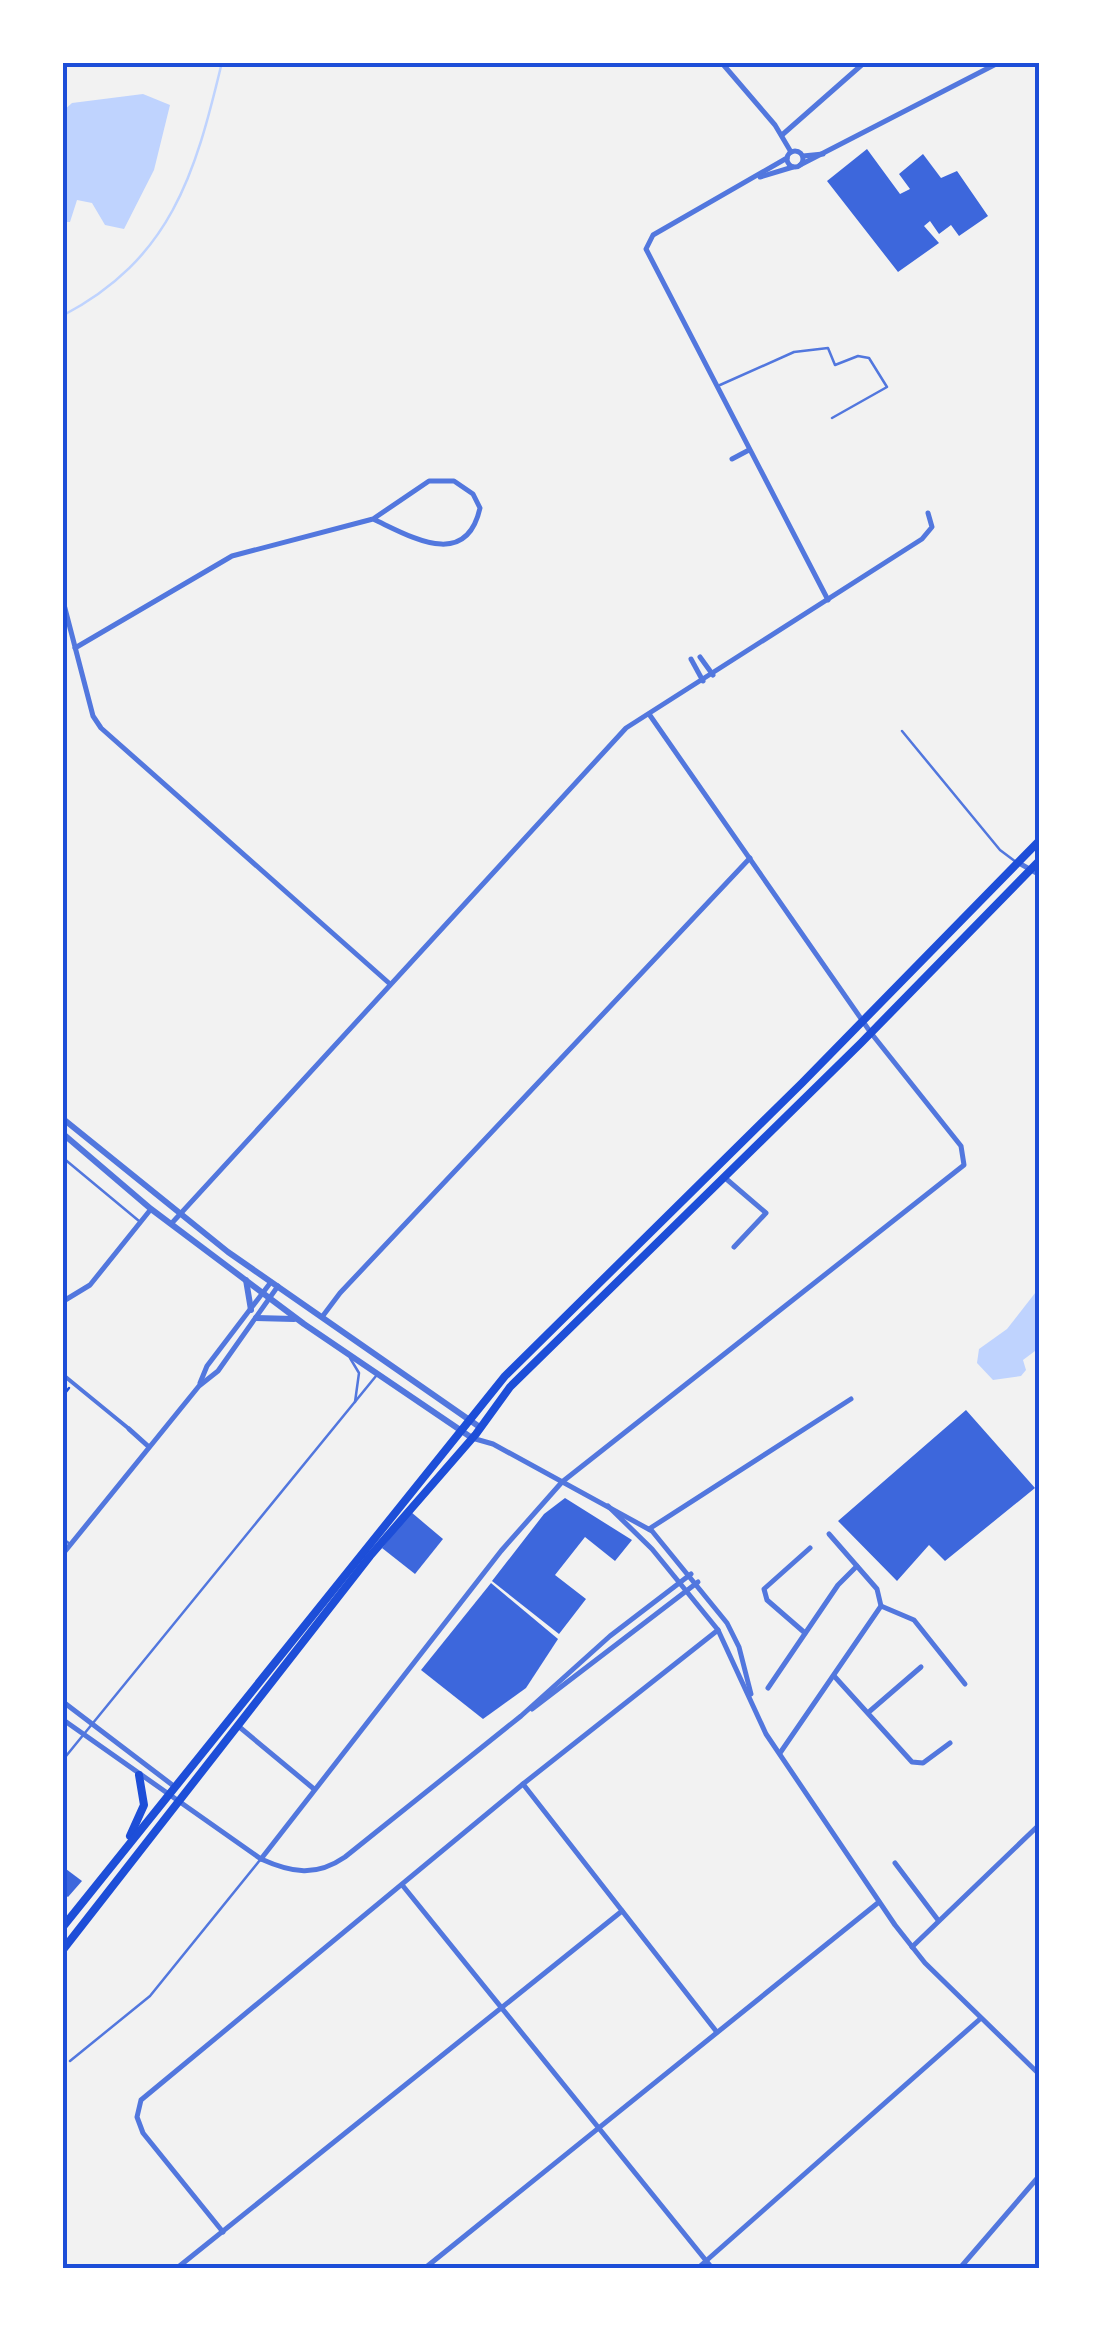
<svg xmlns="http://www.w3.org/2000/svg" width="1102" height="2331" font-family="'Titillium Web',sans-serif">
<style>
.water{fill:#bfd3fe}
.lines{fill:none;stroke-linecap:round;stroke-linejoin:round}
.stream{stroke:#bfd3fe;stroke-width:2.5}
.building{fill:#3d67dc}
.path{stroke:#1d4ed8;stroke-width:2.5}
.service{stroke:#5277de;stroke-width:2.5}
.pedestrian{stroke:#5277de;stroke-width:4}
.minor{stroke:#5277de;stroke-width:5}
.tertiary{stroke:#5277de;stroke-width:6}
.secondary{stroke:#1d4ed8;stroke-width:8}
.neatline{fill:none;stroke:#1d4ed8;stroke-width:4}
</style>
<rect width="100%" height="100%" fill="#f2f2f2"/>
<g class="water">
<polygon points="143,94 170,105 154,170 124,229 105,225 92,203 77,200 70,222 63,222 63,111 72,103"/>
<polygon points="1039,1288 1039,1348 1023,1360 1026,1370 1021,1376 993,1380 977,1363 979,1349 1007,1329"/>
</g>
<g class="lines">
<path class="stream" d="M62 316C171 259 195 175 222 62"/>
</g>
<g class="building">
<polygon points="867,149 900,194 910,189 899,174 923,154 941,178 957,171 988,216 959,236 951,225 939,234 930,221 924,226 939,243 898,272 827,181"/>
<polygon points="966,1410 1035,1488 945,1561 929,1545 897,1581 838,1521"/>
<polygon points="565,1498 632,1540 615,1561 585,1537 555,1575 586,1599 559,1634 492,1581 544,1514"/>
<polygon points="411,1512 443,1539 415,1574 382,1548"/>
<polygon points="491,1583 558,1639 526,1688 483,1719 421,1670"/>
<polygon points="62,1866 82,1881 68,1897 62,1893"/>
</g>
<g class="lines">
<polyline class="path" points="62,1397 69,1388"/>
<g class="service">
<polyline points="720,385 794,352 828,348 835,365 858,356 869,358 887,387 832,418"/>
<polyline points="902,731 1000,850 1016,862"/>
<polyline points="62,1157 139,1221"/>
<polyline points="350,1358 359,1373 355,1402"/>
<polyline points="62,1538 70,1544"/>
<polyline points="62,1761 376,1376"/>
<polyline points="70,2061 150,1996 260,1860"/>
</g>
<polyline class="pedestrian" points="62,1374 128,1428"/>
<g class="minor">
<polyline points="721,62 775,125 791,152"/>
<polyline points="782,135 865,62"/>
<circle cx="795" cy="159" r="8"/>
<polyline points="803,156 823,154"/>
<polyline points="787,158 653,235 646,249 828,600"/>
<polyline points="800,165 1000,62"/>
<polyline points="760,177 793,167"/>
<polyline points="732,459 749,450"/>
<polyline points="62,597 93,716 101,728 390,984"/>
<path d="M75 648 232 556 373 519 429 481H454L473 494 480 508C466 571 410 536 373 519"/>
<polyline points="700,657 713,675"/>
<polyline points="691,659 703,681"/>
<polyline points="1017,862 1040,875"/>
<polyline points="724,1177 766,1213 734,1247"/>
<polyline points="171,1224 626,728 922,539 932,527 928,513"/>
<polyline points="62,1302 90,1285 151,1209"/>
<polyline points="322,1317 340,1293 750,858"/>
<polyline points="200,1383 207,1366 271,1282"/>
<polyline points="129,1429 149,1447"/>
<polyline points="472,1438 493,1444 652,1531 727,1623 739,1647 751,1694"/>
<polyline points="608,1506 652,1549 718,1630 766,1734 895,1925 925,1963 1040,2075"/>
<polyline points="649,1529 851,1399"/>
<polyline points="62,1555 199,1386 218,1371 278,1286"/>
<polyline points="881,1606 914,1620 965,1684"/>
<polyline points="805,1633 767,1600 764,1589 810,1548"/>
<polyline points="835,1677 912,1762 923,1763 950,1743"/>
<polyline points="768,1688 838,1585 857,1566"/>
<polyline points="62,1701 175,1787"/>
<polyline points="532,1709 698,1582"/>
<polyline points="870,1711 921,1667"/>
<path d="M62 1719 261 1859C292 1873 316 1877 345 1857L521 1716 610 1636 691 1574"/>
<polyline points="237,1725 314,1789"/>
<polyline points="780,1753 881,1606 877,1589 829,1534"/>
<polyline points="523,1784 716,2031"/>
<polyline points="261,1859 501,1551 562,1482 964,1165 961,1146 871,1033 649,714"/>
<polyline points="895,1863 938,1920"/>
<polyline points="403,1886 712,2268"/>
<polyline points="912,1947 1040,1824"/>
<polyline points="223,2232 143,2133 137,2117 141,2100 523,1784 718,1630"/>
<polyline points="177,2268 622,1911"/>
<polyline points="425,2268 879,1902"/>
<polyline points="698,2268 980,2019"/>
<polyline points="960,2268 1040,2175"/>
</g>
<g class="tertiary">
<polyline points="62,1118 228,1252 481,1428"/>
<polyline points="62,1133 151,1209 304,1324 472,1438"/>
<polyline points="246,1280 251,1310"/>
<polyline points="256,1318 294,1319"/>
</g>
<g class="secondary">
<polyline points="130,1836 144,1805 139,1775"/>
<polyline points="62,1928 505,1376 802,1083 1040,840"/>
<polyline points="62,1951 370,1556 476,1434 510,1387 861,1043 1040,860"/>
</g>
</g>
<rect width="1102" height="2331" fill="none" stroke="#ffffff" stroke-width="130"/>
<rect x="65" y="65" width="972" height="2201" class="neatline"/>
</svg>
